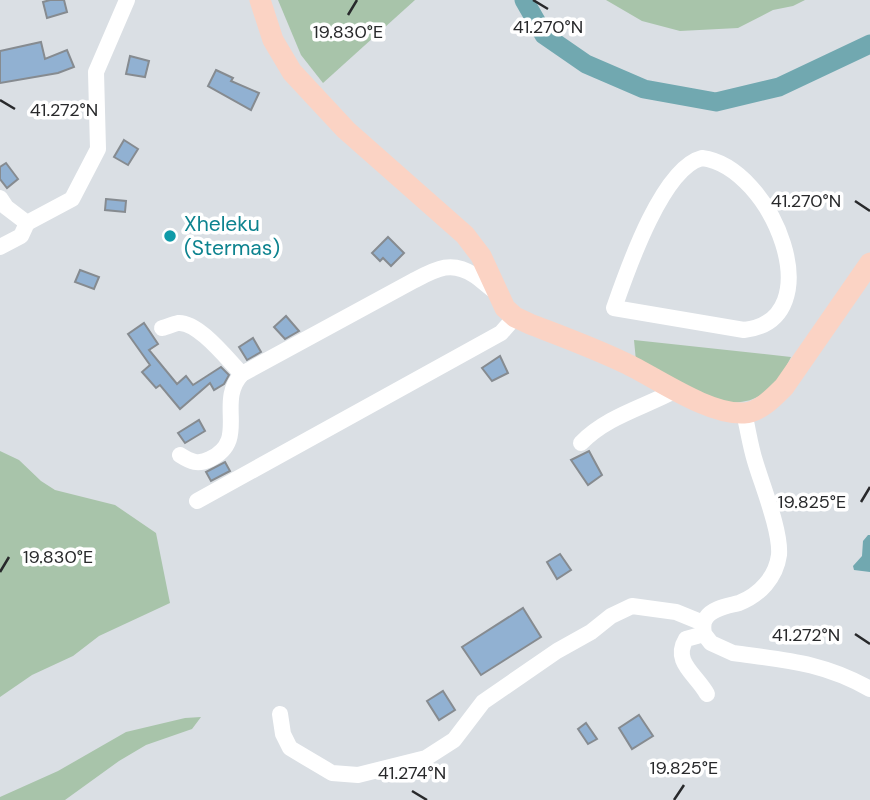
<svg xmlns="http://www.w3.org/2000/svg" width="870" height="800" font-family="'DM Sans',sans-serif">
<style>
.green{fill:#a8c4aa}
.water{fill:#71a8b0}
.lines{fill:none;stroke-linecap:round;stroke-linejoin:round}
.river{stroke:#71a8b0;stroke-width:19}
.building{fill:#91b1d2;stroke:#868b90;stroke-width:2}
.minor{stroke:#fff;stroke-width:16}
.major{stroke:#fbd3c4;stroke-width:21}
.ticks{fill:none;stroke:#28292b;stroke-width:2.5}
.culture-dot{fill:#0f9aa8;stroke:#fff;stroke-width:2.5}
.labels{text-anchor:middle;stroke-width:7;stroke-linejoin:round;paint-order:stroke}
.culture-label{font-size:21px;fill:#0d838f;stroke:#fff;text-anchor:start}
.ticks-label{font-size:18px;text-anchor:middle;fill:#28292b;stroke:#fff;stroke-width:7;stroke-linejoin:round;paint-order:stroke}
</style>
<rect width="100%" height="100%" fill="#dadfe4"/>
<g class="green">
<polygon points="278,0 415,0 323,83 301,55"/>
<polygon points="606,0 805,0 793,6 773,10 738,28 680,31 642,21"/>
<path d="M634 340 791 357C787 365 783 373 777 380 739 431 677 382 636 361Z"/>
<polygon points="0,451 19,460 41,481 55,490 115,505 156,533 170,603 99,636 73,656 32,675 0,697"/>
<polygon points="201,717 192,729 146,745 119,761 65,800 0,800 0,797 58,771 126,732 185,718"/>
</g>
<polygon class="water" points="868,535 870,535 870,572 854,570 853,566 862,556 863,541"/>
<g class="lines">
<polyline class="river" points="524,0 544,35 586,64 644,89 716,102 779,87 870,44"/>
</g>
<g class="building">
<polygon points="50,0 64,0 67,12 47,18 43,2"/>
<polygon points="41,42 45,59 67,50 74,67 58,73 0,83 0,51"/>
<polygon points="130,56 149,61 145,77 126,74"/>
<polygon points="216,70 233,78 231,81 259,93 251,110 208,86"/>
<polygon points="124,140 138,149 128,165 114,157"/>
<polygon points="6,163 18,179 7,188 0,179 0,167"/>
<polygon points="106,199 126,201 125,212 105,210"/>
<polygon points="388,237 404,253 391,266 383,258 380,261 372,253"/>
<polygon points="80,270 99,277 94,289 75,282"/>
<polygon points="286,316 299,331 285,339 274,327"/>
<polygon points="144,323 158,344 149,350 177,384 186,376 193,385 221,367 229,375 224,384 214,390 210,383 180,409 160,385 156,388 142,372 150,365 128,334"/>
<polygon points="253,338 261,352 247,360 239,347"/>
<polygon points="500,356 508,373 492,381 482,368"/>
<polygon points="199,420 205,431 185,443 178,433"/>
<polygon points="589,451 602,475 588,485 571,460"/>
<polygon points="225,462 230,471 211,481 206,472"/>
<polygon points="560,554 571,570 557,579 547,562"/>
<polygon points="523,608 541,637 481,675 462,647"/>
<polygon points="443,691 455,710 439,720 427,701"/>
<polygon points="639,715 653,736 632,749 619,728"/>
<polygon points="586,723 597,739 588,744 578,729"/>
</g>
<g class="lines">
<g class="minor">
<path d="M702 158C773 167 833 320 744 330L614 308C627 271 662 168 702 158Z"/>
<polyline points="0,198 6,207 27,223 72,199 98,149 96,72 127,0"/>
<polyline points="0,247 21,236 27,223"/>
<path d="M162 328C167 327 173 324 178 323 198 321 228 360 242 374"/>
<path d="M744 413C748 429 750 445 755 461 762 485 781 531 779 555 776 577 760 595 739 603 728 606 712 608 706 618 702 623 703 628 704 634L711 643 733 653C784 660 823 662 870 689"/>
<path d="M581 443C607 416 645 407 676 390"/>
<path d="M180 455C191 462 198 465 210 459 250 440 215 402 242 374L413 281C436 269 451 260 474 275 482 280 488 287 496 292"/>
<polyline points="197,501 501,333 515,317"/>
<path d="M704 634 686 639C672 662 696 674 707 694"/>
<polyline points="280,714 283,734 290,748 332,773 358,775 426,758 454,740 483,702 557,651 591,632 611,616 632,606 676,612 703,623"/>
</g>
<path class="major" d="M260 0 273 40 292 72 346 130 465 235 481 256 505 308 515 317 530 324C561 336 594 348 625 363 657 378 708 415 744 413 760 412 774 397 784 387L870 263"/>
</g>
<path class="ticks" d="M533 0 548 9M348 15 357 0M0 100 15 109M855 201 870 211M861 502 870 487M0 572 9 557M855 634 870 644M412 791 427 800M674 800 684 785"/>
<circle class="culture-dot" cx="170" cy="236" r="7"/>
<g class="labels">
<g class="culture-label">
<text x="184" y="231">Xheleku<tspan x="184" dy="24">(Stermas)</tspan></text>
</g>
</g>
<g class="ticks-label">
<text x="548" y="33">41.270°N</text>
<text x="348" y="38">19.830°E</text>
<text x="64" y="116">41.272°N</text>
<text x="806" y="207">41.270°N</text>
<text x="812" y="508">19.825°E</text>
<text x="58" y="563">19.830°E</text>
<text x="806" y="641">41.272°N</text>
<text x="684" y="774">19.825°E</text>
<text x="412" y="779">41.274°N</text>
</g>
</svg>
